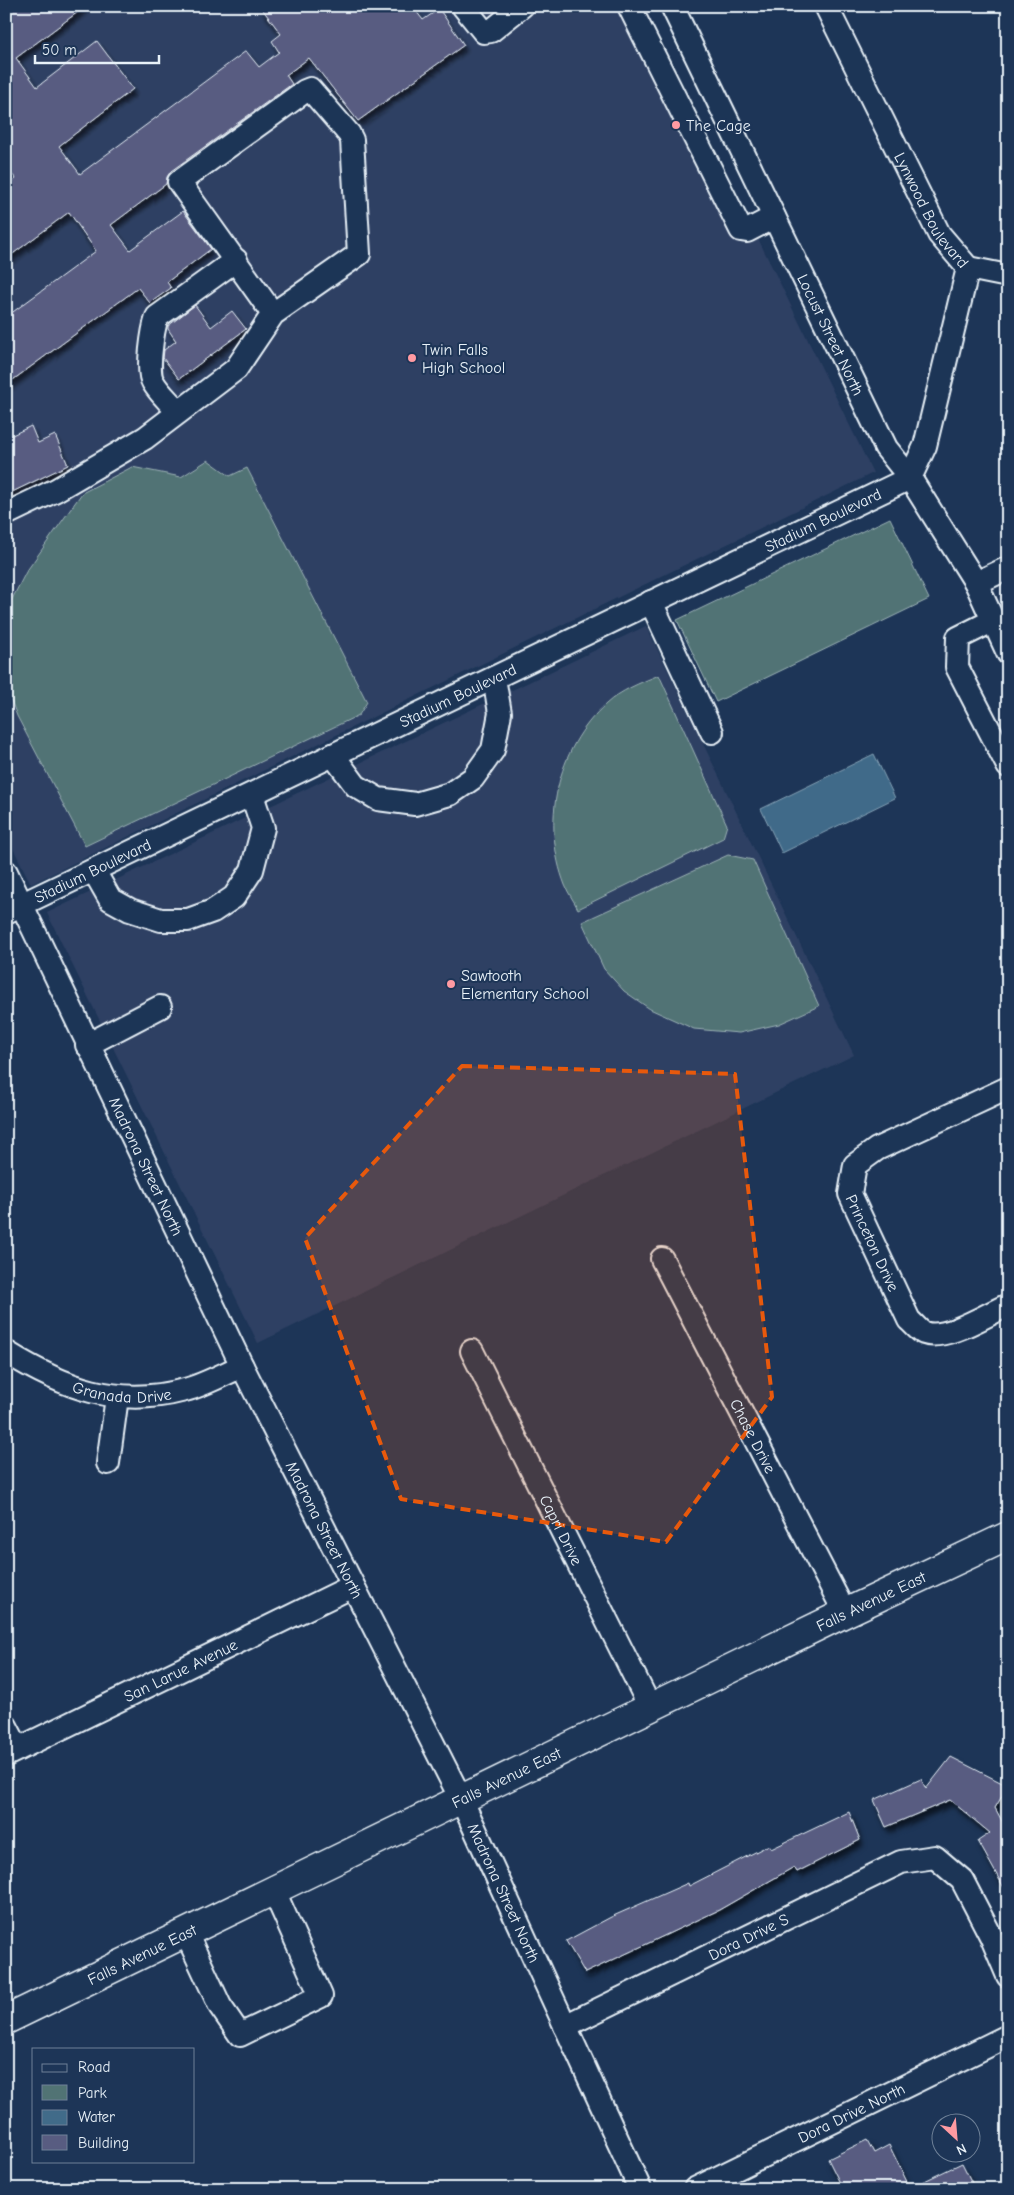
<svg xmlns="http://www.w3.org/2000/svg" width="1014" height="2195" font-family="'Comic Neue',sans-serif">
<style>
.built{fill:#2f4164}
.green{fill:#517374;stroke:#9cb2b6}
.water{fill:#416b89;stroke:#84a1b5}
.building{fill:#585c81;stroke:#e8f1f8;filter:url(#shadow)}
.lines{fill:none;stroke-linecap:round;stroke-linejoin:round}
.minor-casing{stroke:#e8f1f8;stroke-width:26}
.major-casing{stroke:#e8f1f8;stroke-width:31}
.minor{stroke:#1d3557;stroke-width:22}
.major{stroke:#1d3557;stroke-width:28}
.marked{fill:#e8590c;fill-opacity:0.2;stroke:#e8590c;stroke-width:4;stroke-dasharray:10 6;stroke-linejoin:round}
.poi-dot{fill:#ff9aa2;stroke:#1d3557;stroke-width:2}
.labels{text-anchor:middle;stroke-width:4;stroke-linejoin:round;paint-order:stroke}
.poi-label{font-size:16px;fill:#e8f1f8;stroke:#1d3557;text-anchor:start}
.street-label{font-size:16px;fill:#e8f1f8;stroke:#1d3557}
</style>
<defs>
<filter id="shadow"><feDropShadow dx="3" dy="5.5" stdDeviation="2.5" flood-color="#0009"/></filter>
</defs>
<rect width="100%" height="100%" fill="#1d3557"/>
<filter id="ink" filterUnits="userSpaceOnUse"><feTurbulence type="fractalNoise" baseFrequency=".02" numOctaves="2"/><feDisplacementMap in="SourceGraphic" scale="10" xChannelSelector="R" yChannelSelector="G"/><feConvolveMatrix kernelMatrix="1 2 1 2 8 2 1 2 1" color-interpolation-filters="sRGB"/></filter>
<g filter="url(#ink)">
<g class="built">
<polygon points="6,6 644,6 873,473 31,884 6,834"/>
<polygon points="646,626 854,1055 258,1343 47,913"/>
</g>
<g class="green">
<polygon points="208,460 230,476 247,468 367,702 359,715 85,846 17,716 7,690 6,633 10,603 26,572 82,493 132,467 181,477"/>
<polygon points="890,518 929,599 716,702 677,620"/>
<path d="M659 675 727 825 723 838 578 909C574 901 568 893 565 885 541 823 556 749 606 704 621 690 640 683 659 675Z"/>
<polygon points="728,855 753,860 819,1006 779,1024 739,1033 694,1029 650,1009 624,991 604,969 582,922"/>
</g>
<polygon class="water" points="874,754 895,798 782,853 761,809"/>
<g class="building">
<polygon points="6,6 86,6 16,58 37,87 97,41 133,89 59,146 80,174 246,51 259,67 279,52 272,41 281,34 260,6 412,6 423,20 439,9 464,45 358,121 309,58 286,75 292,84 171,171 167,177 166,184 111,225 130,250 183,211 211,249 167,282 171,288 150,303 138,288 6,385 6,317 96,251 69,212 6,259 6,186 16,179 6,167"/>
<polygon points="195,305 211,327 232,311 246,329 179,379 163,358 164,350 176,341 168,329 168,326"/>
<polygon points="31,426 38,443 55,435 68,465 6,495 6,438"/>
<polygon points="951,1757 1008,1786 995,1808 1008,1832 1008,1895 978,1841 990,1833 950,1800 886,1827 874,1800 921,1779 926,1789"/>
<polygon points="849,1812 860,1840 797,1872 794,1867 719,1910 585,1973 566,1941 611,1917 688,1883 689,1886 769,1845 771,1849"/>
<polygon points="867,2140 874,2153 889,2145 910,2188 962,2163 975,2189 843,2189 828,2159"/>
</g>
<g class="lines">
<g class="minor-casing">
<g id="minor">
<polyline points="463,6 484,32 491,31 522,6"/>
<polyline points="629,6 741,230 747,231 774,217"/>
<path id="s1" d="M672 6 886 448 910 478 976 583 1008 653"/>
<path id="s2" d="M826 6 939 234 968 268"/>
<polyline points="968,268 1008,276"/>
<path d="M178 412C170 402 159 393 153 382 146 371 153 329 157 317L236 260"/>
<polyline points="6,514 56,490 145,438 236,369 273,314 179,182 305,91 310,89 349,134 352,140 359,254 273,314"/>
<polyline points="976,583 1008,568"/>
<polyline points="651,602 712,732"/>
<polyline points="992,621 958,638 957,667 1008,766"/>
<polyline points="333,755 356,786 378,799 415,804 450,794 473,778 493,750 500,713 494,678"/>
<polyline points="94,871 110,899 130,910 161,920 188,920 213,911 234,897 252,870 263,828 252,795"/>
<path id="s3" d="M6 872 242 1366 462 1801 640 2189"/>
<path id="s4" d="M6 912 910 478 925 446 968 268"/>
<polyline points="87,1045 160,1007"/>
<path id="s5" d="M1008 1088 877 1149 855 1165 850 1194 909 1320C914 1324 919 1331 924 1333 946 1341 987 1314 1008 1305"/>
<path id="s6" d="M662 1259 845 1613"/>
<path id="s7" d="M472 1351 651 1709"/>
<path id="s8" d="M6 1352C64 1388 117 1408 185 1390 204 1385 224 1374 242 1366"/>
<polyline points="108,1463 117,1397"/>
<polyline points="6,1726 18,1749"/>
<path id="s9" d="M6 1755 353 1586"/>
<polyline points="186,1933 220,2006 240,2035 321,1996 274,1891"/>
<path id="s10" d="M565 2026 901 1862 935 1857 962 1880 991 1936 1008 1976"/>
<path id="s11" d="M695 2189 1008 2036"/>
</g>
</g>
<g class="major-casing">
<g id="major">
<path id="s12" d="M6 2020 845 1613 1008 1536"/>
</g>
</g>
<use href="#minor" class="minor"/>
<use href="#major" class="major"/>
</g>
</g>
<path class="marked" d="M462 1066 735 1074 772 1397 666 1542 401 1499 305 1238Z"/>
<g class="poi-dot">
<circle cx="676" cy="125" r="5"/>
<circle cx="412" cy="358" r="5"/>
<circle cx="451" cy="984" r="5"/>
</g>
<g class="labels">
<g class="poi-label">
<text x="686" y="131">The Cage</text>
<text x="422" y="355">Twin Falls<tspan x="422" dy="18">High School</tspan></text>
<text x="461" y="981">Sawtooth<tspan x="461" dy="18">Elementary School</tspan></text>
</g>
<g class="street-label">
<text dy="6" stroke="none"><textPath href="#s2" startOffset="230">Lynwood Boulevard</textPath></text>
<text dy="6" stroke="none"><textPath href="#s1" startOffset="365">Locust Street North</textPath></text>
<text dy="6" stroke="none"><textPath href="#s4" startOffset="906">Stadium Boulevard</textPath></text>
<text dy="6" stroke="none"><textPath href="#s4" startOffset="501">Stadium Boulevard</textPath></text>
<text dy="6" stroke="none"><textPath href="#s4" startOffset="96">Stadium Boulevard</textPath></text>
<text dy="6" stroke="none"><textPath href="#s3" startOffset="326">Madrona Street North</textPath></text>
<text dy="6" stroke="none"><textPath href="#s5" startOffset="255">Princeton Drive</textPath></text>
<text dy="6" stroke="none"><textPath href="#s8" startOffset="125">Granada Drive</textPath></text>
<text dy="6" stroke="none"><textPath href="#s6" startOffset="199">Chase Drive</textPath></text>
<text dy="6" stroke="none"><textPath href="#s3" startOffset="731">Madrona Street North</textPath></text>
<text dy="6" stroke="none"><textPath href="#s7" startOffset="200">Capri Drive</textPath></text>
<text dy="6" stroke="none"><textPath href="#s12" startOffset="961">Falls Avenue East</textPath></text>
<text dy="6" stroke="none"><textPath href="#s9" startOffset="194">San Larue Avenue</textPath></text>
<text dy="6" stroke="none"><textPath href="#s12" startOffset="556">Falls Avenue East</textPath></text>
<text dy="6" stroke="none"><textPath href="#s3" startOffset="1136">Madrona Street North</textPath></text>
<text dy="6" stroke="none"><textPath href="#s10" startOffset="204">Dora Drive S</textPath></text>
<text dy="6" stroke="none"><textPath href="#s12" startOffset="151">Falls Avenue East</textPath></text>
<text dy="6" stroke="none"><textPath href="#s11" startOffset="174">Dora Drive North</textPath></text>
</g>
</g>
<rect width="1014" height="2195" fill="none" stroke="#1d3557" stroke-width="25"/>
<rect x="12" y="12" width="989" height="2170" fill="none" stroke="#e8f1f8" stroke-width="2" filter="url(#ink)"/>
<rect x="32" y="2048" width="162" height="115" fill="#1d3557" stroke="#6e8097"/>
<rect x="42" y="2064" width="25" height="8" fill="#1d3557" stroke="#6e8097"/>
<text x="78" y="2072" font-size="15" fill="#e8f1f8">Road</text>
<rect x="42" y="2085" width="25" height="15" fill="#517374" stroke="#6e8097"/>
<text x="78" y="2098" font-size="15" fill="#e8f1f8">Park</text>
<rect x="42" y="2110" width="25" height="15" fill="#416b89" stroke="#6e8097"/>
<text x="78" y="2122" font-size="15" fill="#e8f1f8">Water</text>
<rect x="42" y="2135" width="25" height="15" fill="#585c81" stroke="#6e8097"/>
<text x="78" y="2148" font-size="15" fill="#e8f1f8">Building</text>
<g transform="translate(956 2138) rotate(154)"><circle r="24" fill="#1d3557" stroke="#6e8097"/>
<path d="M0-4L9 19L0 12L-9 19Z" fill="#ff9aa2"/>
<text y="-8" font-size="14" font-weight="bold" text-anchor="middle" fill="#e8f1f8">N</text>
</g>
<path d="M35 55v8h124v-8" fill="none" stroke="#e8f1f8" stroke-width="2.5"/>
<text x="42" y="55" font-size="15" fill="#e8f1f8" stroke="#1d3557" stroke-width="4" paint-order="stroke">50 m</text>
</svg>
